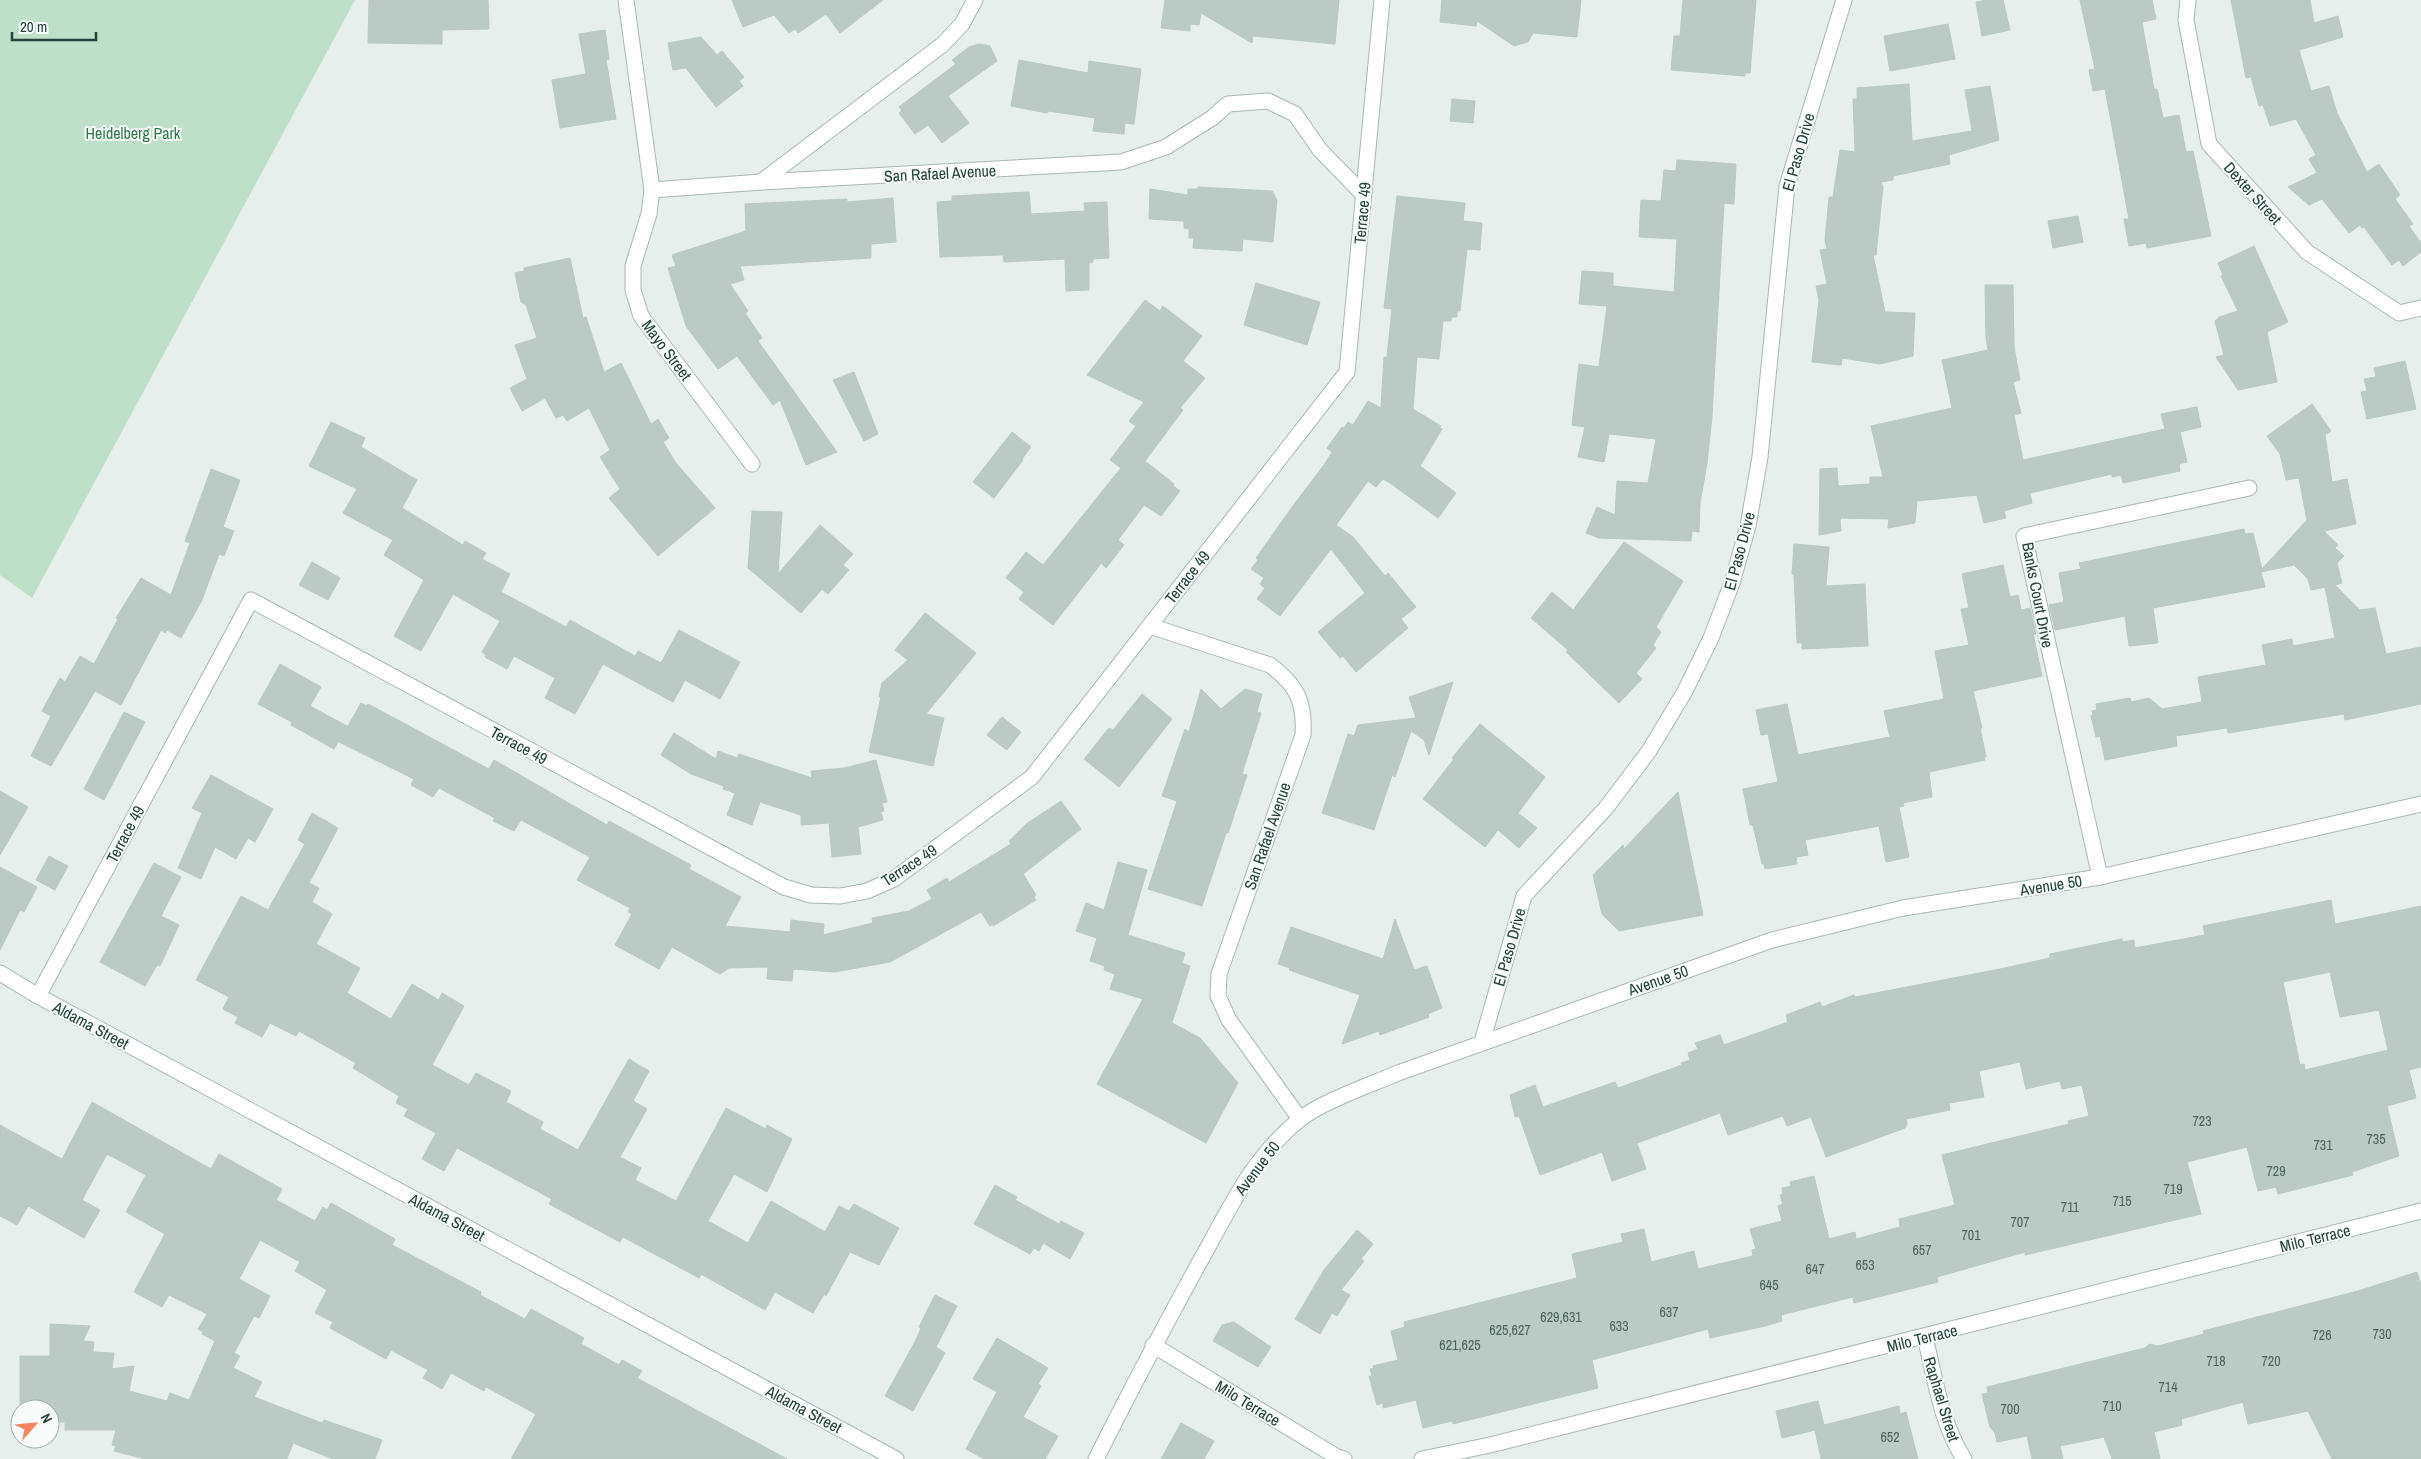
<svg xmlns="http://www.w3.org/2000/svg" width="2421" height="1459" font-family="'Archivo Narrow',sans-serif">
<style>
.green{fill:#bfe0c8}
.building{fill:#bbcac4;stroke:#b8c9c2;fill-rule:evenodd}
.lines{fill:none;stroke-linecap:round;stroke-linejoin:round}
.minor-casing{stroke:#a8b8b2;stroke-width:17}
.tertiary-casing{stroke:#a8b8b2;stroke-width:17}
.minor{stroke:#fff;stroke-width:15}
.tertiary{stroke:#fff;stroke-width:15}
.labels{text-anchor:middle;stroke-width:4;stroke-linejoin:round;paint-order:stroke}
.number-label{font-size:14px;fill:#4a645c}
.park-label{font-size:16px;fill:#2d7a4b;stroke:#f7fbf9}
.street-label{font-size:16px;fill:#24423a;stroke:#f7fbf9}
</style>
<rect width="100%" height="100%" fill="#e6efeb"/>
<polygon class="green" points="0,0 355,0 32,598 0,575"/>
<g class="building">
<polygon points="369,0 488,0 489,29 442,30 442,44 368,43"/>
<polygon points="732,0 883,0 840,33 826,14 798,33 795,29 789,33 774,15 743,27"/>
<polygon points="1165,0 1339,0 1335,44 1253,36 1252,43 1201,13 1199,25 1190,24 1190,31 1161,28"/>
<polygon points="1442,0 1581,0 1577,37 1533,33 1528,42 1514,46 1477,21 1476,26 1440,22"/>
<polygon points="1683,0 1756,0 1750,73 1745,73 1745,76 1671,70 1674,36 1680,36"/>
<polygon points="1987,0 2003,0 2010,30 1982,36 1976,2"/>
<polygon points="2080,0 2152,0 2156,19 2142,22 2154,89 2157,89 2163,118 2179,115 2186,152 2193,151 2211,236 2147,248 2146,243 2129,246 2124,219 2129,219 2105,89 2093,91 2089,70 2095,69"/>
<polygon points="2231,0 2310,0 2314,23 2338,16 2343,37 2299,50 2311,91 2329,86 2337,113 2367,172 2379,164 2400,195 2395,199 2413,224 2409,226 2421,243 2421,252 2403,266 2399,260 2392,265 2364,227 2362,228 2360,225 2349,233 2322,199 2309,205 2288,187 2317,173 2309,159 2316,155 2296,119 2270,126 2263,105 2259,106 2251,77 2246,78"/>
<polygon points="1948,24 1955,59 1890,71 1884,36"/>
<polygon points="605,30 609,59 606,60 616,119 560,128 552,80 586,74 579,34"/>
<polygon points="701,37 717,55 722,51 744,77 739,81 743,86 716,107 686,68 673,70 668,43"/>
<polygon points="979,44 990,46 997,61 948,96 969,123 942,143 928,125 915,134 899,113 902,110 899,107 956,64 952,60 969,47"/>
<polygon points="1019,60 1088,73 1089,61 1141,69 1134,124 1125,123 1124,134 1093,131 1095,118 1048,111 1047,113 1011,106"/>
<polygon points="1909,84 1912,141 1972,131 1965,90 1990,86 1999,140 1949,155 1950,164 1893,176 1893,180 1881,182 1883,187 1876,255 1873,255 1885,312 1915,313 1913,356 1880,364 1842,358 1841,365 1812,362 1819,300 1816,286 1827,284 1820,250 1827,249 1825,241 1829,197 1833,197 1840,150 1855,152 1853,99 1857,99 1857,88"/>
<polygon points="1452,99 1475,101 1473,123 1450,121"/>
<polygon points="1677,160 1736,164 1734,204 1724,203 1712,416 1707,463 1700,503 1699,532 1692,531 1691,541 1599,538 1586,533 1597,507 1615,515 1617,481 1648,483 1656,439 1609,434 1604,462 1578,457 1585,427 1572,425 1579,364 1599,367 1607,306 1579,304 1582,271 1613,273 1613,286 1674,292 1677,239 1639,237 1641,200 1661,201 1664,170 1676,171"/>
<polygon points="1198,187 1272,191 1277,200 1273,242 1243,239 1242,251 1193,248 1194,238 1189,238 1189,229 1184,228 1184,221 1149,219 1150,189 1188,195 1188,189 1198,189"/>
<polygon points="1029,192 1031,214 1085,211 1084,203 1107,202 1109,258 1093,259 1093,262 1089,263 1089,290 1066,291 1065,259 1004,262 1003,255 940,257 937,202 952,201 952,196"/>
<polygon points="1397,196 1465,203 1463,221 1482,223 1480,250 1467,249 1460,311 1457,311 1457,317 1452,317 1451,321 1443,321 1439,359 1417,357 1413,409 1441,426 1439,427 1442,429 1420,466 1456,493 1438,518 1390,483 1383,479 1376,487 1368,481 1336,525 1353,537 1385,576 1388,573 1416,607 1401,619 1408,628 1356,672 1343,656 1340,658 1318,632 1365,593 1331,549 1280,616 1257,599 1265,588 1260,584 1264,578 1251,569 1258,560 1256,558 1295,503 1324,465 1332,452 1327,448 1342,427 1344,428 1348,422 1353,425 1368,401 1381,408 1384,357 1387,357 1392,309 1384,308"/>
<polygon points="893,198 896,242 871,244 871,258 740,266 744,280 730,284 748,311 745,313 762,338 758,341 837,452 806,465 780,400 773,405 737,356 718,369 686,326 668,268 676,266 672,255 746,231 745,204 847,199 847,202"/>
<polygon points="2078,216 2083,242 2053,248 2048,221"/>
<polygon points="2254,246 2288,322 2267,332 2277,382 2238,390 2216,357 2224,355 2215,321 2219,317 2238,311 2221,276 2223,275 2218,263"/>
<polygon points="570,258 583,318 586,317 604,372 621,363 651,424 658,419 669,438 663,442 676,463 715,508 658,556 609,498 620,489 600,457 610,450 589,408 567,421 563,415 556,418 545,398 522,411 510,388 527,379 515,345 537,338 526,305 521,302 515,273 524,271 524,268"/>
<polygon points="1256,283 1320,302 1307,345 1244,325"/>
<polygon points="1985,285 2013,285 2014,347 2020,380 2013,382 2021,413 2014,415 2023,460 2165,429 2161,414 2197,407 2201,427 2180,432 2187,462 2179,464 2180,471 2123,483 2121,475 2112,477 2112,474 2030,493 2032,503 2004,511 2006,518 1984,523 1977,495 1917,501 1915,523 1888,528 1889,519 1840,518 1841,531 1819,535 1820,469 1837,468 1838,486 1870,484 1870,477 1883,477 1871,426 1952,408 1942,360 1988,350 1986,338"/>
<polygon points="1145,300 1160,311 1163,306 1202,336 1183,361 1205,378 1180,408 1183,410 1145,461 1174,484 1173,486 1180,491 1161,516 1144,505 1118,540 1124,545 1106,568 1101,563 1099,566 1053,625 1019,599 1024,592 1006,578 1026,552 1043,565 1121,468 1110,460 1136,426 1129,421 1144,402 1087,375"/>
<polygon points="2405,361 2416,409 2367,419 2361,392 2367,391 2364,379 2376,377 2374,368"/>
<polygon points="854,372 878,434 864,441 833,380"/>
<polygon points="2312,404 2331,431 2325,435 2332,482 2347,479 2356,524 2324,531 2338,545 2335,548 2344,556 2337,563 2342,583 2335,585 2360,610 2375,608 2386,654 2421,647 2421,704 2345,720 2344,714 2228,733 2227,728 2176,736 2177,746 2105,760 2100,736 2096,737 2091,716 2093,715 2092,711 2097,710 2096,704 2130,698 2131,702 2149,698 2162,709 2202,702 2198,677 2266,665 2262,645 2292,639 2293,646 2335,638 2325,587 2311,590 2308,579 2294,565 2261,572 2265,587 2153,608 2158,643 2129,646 2125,616 2055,630 2049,605 2064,602 2059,573 2081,569 2079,563 2244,529 2245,534 2253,533 2262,569 2307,520 2299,478 2286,480 2280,454 2267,436"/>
<polygon points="331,422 365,438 361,447 417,480 402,508 463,545 465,541 486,553 482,559 510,574 501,592 566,627 570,620 635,656 638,651 661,663 679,630 740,662 720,699 685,680 673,702 603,664 575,714 545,698 555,678 514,656 507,669 485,657 486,655 482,652 500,621 453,594 421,651 394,636 424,580 384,555 393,540 343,513 357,489 309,466"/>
<polygon points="1012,432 1031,447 1022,459 1023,460 994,498 973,482"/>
<polygon points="211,469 240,480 223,527 234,531 224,556 219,554 202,600 181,638 167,630 165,633 161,630 121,705 95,691 51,766 31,756 51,716 42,711 60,678 65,682 80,656 94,664 118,619 116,618 141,578 171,595 190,543 185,541"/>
<polygon points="752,511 782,512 778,574 820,525 853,554 843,565 849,570 828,594 822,589 801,613 748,568"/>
<polygon points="1624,542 1683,581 1656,627 1661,632 1653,645 1656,648 1636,673 1642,679 1619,703 1566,652 1568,650 1531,618 1552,592 1573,610"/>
<polygon points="1794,544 1829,547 1826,586 1865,584 1868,646 1802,649 1802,643 1797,643 1794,574 1792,574"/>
<polygon points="312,562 340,578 328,600 299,585"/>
<polygon points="2003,565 2010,597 2018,595 2021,610 2030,608 2036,634 2033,634 2042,676 1973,691 1982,728 1980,728 1986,757 1984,757 1985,760 1929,772 1932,797 1903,803 1904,806 1899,807 1909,857 1886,862 1879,826 1805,840 1808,855 1796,857 1797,864 1765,869 1764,864 1762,864 1753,825 1750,825 1743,789 1778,782 1768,734 1761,735 1756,710 1787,704 1798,755 1890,737 1884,711 1944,699 1935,651 1969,645 1961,609 1969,608 1962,574"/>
<polygon points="925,613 976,653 926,714 944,718 933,766 869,752 881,697 879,697 882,683 908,660 895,650"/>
<polygon points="280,664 321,687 310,706 347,726 334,749 291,725 292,722 258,704"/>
<polygon points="1453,682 1429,755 1424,740 1411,731 1395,777 1392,775 1374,830 1322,813 1348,734 1354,736 1358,725 1416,718 1409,697"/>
<polygon points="1201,689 1221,709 1245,689 1262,694 1257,712 1261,713 1242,774 1247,775 1228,833 1226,833 1202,906 1148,889 1177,801 1162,796 1185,729 1189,732"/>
<polygon points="1142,694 1172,719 1119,787 1084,759 1109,728 1113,730"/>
<polygon points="361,703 367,706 368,704 489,769 494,760 607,825 609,821 691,865 689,869 741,897 725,926 790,932 791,920 824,924 823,935 873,923 872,918 909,911 932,899 927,890 947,878 949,882 1011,844 1009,841 1026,824 1061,801 1081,829 1023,874 1036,895 1034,897 1036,900 993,926 993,924 990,926 981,912 890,962 834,972 793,969 792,981 767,979 768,967 729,968 720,974 672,947 659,969 615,945 632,914 628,912 630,908 577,880 590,857 521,820 514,831 493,821 495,818 439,788 433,797 411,785 414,779 339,742"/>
<polygon points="124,712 145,722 104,800 84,789"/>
<polygon points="1002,717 1021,732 1007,750 987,735"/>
<polygon points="1480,724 1545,777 1518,813 1537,828 1519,848 1498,830 1485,847 1423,799 1454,759 1452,758"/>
<polygon points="674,733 716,759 718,751 737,758 739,754 812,778 811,771 844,768 876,760 887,802 882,803 884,811 881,812 883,820 858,827 861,854 832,857 829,823 801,825 801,815 760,802 752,825 727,815 735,793 723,789 724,786 691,774 661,755"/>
<polygon points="211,775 273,809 255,842 248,838 236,859 215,847 201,879 178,868 202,813 192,808"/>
<polygon points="0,791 28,807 0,855"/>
<polygon points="1678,792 1703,915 1619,931 1602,914 1593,875 1623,845 1624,849"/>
<polygon points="312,813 338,828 309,883 319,888 312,902 332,914 316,944 360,968 347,993 391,1019 412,984 439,1000 442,993 464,1006 432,1065 469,1085 476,1073 511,1091 506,1102 543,1122 540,1129 578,1150 629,1059 649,1071 633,1101 647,1109 620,1157 641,1168 635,1180 676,1201 726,1108 766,1129 767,1125 792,1139 767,1192 734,1174 708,1221 748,1243 771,1201 825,1232 839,1206 849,1211 854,1204 899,1228 879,1265 850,1252 826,1296 824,1294 813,1313 775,1292 765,1310 701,1274 699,1278 623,1237 620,1242 549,1204 552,1199 457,1148 444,1171 422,1159 436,1133 404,1116 408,1109 396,1103 399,1096 353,1068 356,1063 299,1031 296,1036 270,1023 262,1037 235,1023 238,1017 223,1009 229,997 196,980 241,896 268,910 305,844 298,840"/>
<polygon points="49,856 68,866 55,890 36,880"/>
<polygon points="1118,862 1147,870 1128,935 1185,953 1182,963 1190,966 1172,1023 1200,1038 1238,1083 1206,1143 1097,1084 1143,999 1110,989 1115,974 1104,970 1105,966 1090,961 1097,938 1076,931 1086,903 1104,910"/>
<polygon points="154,863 181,877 161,916 179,925 160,966 157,965 145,986 100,962"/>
<polygon points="0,867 37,887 24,912 20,910 0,950"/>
<path d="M2331 900 2335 924 2421 906V1067L2409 1070 2416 1098 2387 1106 2399 1156 2352 1172 2353 1175 2278 1194 2276 1187 2258 1191 2247 1147 2187 1162 2201 1214 2025 1255V1252L1937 1277 1938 1282 1854 1303 1853 1297 1781 1315 1782 1321 1765 1326 1710 1338 1708 1329 1592 1360 1598 1388 1453 1424 1452 1421 1423 1428 1416 1400 1383 1408V1403L1377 1405 1369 1376H1372L1370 1369 1374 1368 1373 1366 1398 1360 1391 1331 1405 1327 1404 1322 1577 1278 1572 1254 1623 1242 1621 1234 1644 1229 1651 1262 1694 1251 1698 1269 1753 1256 1752 1250 1756 1249 1750 1229 1782 1221 1778 1206 1783 1204 1780 1195 1783 1194 1782 1188 1791 1186 1790 1182 1814 1176 1829 1239 1855 1232 1856 1239 1900 1227 1899 1219 1955 1205 1942 1155 2069 1124 2068 1121 2089 1116 2082 1085 2062 1089 2060 1081 2026 1089 2020 1062 1979 1071 1984 1097 1949 1103 1950 1110 1906 1119 1907 1124 1905 1128 1826 1157 1811 1117 1787 1126 1783 1116 1728 1135 1720 1113 1637 1143 1646 1169 1612 1181 1602 1152 1540 1175 1519 1116 1515 1117 1510 1095 1535 1085 1543 1107 1615 1082 1618 1088 1682 1065 1681 1063 1690 1060 1688 1053 1698 1049 1695 1043 1720 1035 1724 1045 1788 1022 1786 1015 1820 1002 1822 1007 1854 995 1855 997 2000 969 2050 958V954L2122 939V942L2134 940 2135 948 2205 935 2203 926ZM2330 972 2340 1017 2379 1010 2388 1050 2305 1070 2304 1064 2300 1065 2283 982Z"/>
<polygon points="1395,919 1414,970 1427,966 1442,1008 1428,1014 1429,1017 1380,1035 1379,1031 1342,1044 1360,995 1289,970 1290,968 1278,964 1291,927 1383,959"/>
<polygon points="92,1102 211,1169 219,1154 282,1189 276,1200 315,1221 323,1207 327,1210 331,1203 395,1239 392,1245 481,1292 480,1295 525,1319 531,1309 584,1338 581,1344 619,1365 622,1360 642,1371 637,1378 787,1459 511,1459 536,1414 486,1387 484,1391 451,1373 442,1389 423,1378 428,1370 391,1350 386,1359 330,1328 333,1322 315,1313 327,1290 295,1271 300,1262 260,1240 239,1279 270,1296 259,1318 254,1316 234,1353 240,1356 233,1368 262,1382 254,1397 322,1423 324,1420 382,1440 375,1459 333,1459 293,1443 287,1459 145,1459 114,1451 116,1446 112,1445 116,1430 65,1430 65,1422 50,1422 50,1409 20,1409 20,1356 50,1356 50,1324 90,1326 83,1341 94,1342 93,1352 114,1353 112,1369 134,1366 129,1391 167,1401 170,1393 189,1400 215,1341 202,1334 203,1332 198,1329 207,1314 169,1295 162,1307 134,1292 165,1234 126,1212 146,1175 107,1154 82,1200 100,1210 84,1238 28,1206 17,1225 0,1216 0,1125 62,1159"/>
<polygon points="995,1185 1017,1197 1015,1200 1059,1224 1061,1221 1084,1233 1070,1259 1043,1243 1039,1251 1034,1248 1030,1254 974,1224"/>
<polygon points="1357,1230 1373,1244 1361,1259 1364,1261 1341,1290 1350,1295 1337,1316 1332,1313 1320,1334 1295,1319 1324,1270"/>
<polygon points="2417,1272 2421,1285 2421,1459 2332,1459 2308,1411 2248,1424 2243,1402 2181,1419 2182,1425 2154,1432 2160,1459 2112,1459 2104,1437 2060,1446 2063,1459 2032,1459 2027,1436 1997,1442 1995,1433 1990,1427 1982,1394 1988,1393 1987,1387 2145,1348 2149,1344 2158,1346 2204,1334 2203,1331 2358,1291"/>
<polygon points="935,1295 957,1306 936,1347 945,1353 913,1411 885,1396 916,1340 921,1328 919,1327"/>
<polygon points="1234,1322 1271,1347 1258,1367 1213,1341 1222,1325"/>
<polygon points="997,1338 1048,1368 1038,1384 1041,1386 1023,1417 1058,1436 1045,1459 984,1459 966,1449 997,1392 973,1379"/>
<polygon points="1818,1401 1824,1425 1899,1406 1900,1414 1906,1412 1918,1459 1821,1459 1815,1430 1782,1438 1776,1411"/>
<polygon points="1181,1423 1214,1441 1204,1459 1161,1459"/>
</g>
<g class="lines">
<g class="minor-casing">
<g id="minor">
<polyline points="626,0 652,190 761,182 1121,162 1166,147 1212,118 1228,104 1268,101 1295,114 1320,150 1363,194"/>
<polyline points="2188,0 2186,20 2209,144 2307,252 2399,313 2421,308"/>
<polyline points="761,182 942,45 962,24 975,0"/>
<polyline points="652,190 649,214 633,266 633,290 641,316 752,464"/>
<path d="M1150 626 1270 665C1297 685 1305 702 1303 735L1219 974 1218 996 1229 1020 1300 1119"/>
<polyline points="2100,877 2024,536 2249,488"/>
<polyline points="0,973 38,996 896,1459"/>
<polyline points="38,996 251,600 784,887 811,895 840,896 867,891 894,879 1032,777 1347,372 1382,0"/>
<path d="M1925 1337C1935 1378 1941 1423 1964 1459"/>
<polyline points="1153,1345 1337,1457 1344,1459"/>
<polyline points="1422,1459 1490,1445 2421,1211"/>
</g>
</g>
<g class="tertiary-casing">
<g id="tertiary">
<polyline points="1482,1042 1524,896 1606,808 1649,751 1685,691 1711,638 1732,583 1748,526 1760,457 1787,186 1844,0"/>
<path d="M1096 1459C1129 1393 1163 1329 1198 1265 1229 1211 1249 1161 1299 1120 1323 1101 1368 1086 1398 1073L1772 940 1903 908 2100 877 2421 804"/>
</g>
</g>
<use href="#minor" class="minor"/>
<use href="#tertiary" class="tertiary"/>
</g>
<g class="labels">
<g class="number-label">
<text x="2202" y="1126">723</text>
<text x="2376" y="1144">735</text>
<text x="2323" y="1150">731</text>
<text x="2276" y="1176">729</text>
<text x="2173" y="1194">719</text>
<text x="2122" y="1206">715</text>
<text x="2070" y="1212">711</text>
<text x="2020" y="1227">707</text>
<text x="1971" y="1240">701</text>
<text x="1922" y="1255">657</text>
<text x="1865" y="1270">653</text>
<text x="1815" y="1274">647</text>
<text x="1769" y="1290">645</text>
<text x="1669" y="1317">637</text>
<text x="1561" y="1322">629,631</text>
<text x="1619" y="1331">633</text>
<text x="1510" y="1335">625,627</text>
<text x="2382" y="1339">730</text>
<text x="2322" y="1340">726</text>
<text x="1460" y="1350">621,625</text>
<text x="2216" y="1366">718</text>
<text x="2271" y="1366">720</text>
<text x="2168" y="1392">714</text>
<text x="2112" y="1411">710</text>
<text x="2010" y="1414">700</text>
<text x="1890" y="1442">652</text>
</g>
<g class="park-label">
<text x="133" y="139">Heidelberg Park</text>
</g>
<g class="street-label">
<text transform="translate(1798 152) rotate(-74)" y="6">El Paso Drive</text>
<text transform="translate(940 173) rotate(-3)" y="6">San Rafael Avenue</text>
<text transform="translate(2253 193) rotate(48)" y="6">Dexter Street</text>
<text transform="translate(1362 213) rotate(-85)" y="6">Terrace 49</text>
<text transform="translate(667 350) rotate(53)" y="6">Mayo Street</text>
<text transform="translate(1739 551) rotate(-75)" y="6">El Paso Drive</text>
<text transform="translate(1187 577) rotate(-52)" y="6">Terrace 49</text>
<text transform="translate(2038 595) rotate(79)" y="6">Banks Court Drive</text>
<text transform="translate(519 745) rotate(28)" y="6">Terrace 49</text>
<text transform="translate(125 834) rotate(-62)" y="6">Terrace 49</text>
<text transform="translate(1267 836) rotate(-71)" y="6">San Rafael Avenue</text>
<text transform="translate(909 865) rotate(-33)" y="6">Terrace 49</text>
<text transform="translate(2051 885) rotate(-9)" y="6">Avenue 50</text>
<text transform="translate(1509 947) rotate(-74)" y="6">El Paso Drive</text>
<text transform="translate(1658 980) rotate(-19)" y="6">Avenue 50</text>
<text transform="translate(91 1025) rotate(28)" y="6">Aldama Street</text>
<text transform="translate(1257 1168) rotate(-53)" y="6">Avenue 50</text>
<text transform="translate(447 1217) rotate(28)" y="6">Aldama Street</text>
<text transform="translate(2315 1238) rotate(-14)" y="6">Milo Terrace</text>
<text transform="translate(1922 1338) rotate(-14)" y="6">Milo Terrace</text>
<text transform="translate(1942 1399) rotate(73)" y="6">Raphael Street</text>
<text transform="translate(1248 1403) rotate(31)" y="6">Milo Terrace</text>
<text transform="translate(804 1409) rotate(28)" y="6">Aldama Street</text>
</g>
</g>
<g transform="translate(35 1424) rotate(63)"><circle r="24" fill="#f7fbf9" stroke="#a3b1ad"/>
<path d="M0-4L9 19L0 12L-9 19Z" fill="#f4845f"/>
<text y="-8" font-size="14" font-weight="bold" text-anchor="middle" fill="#24423a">N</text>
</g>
<path d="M12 32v8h84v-8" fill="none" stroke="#24423a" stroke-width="2.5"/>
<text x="20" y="32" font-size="15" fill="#24423a" stroke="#f7fbf9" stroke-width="4" paint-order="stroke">20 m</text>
</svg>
